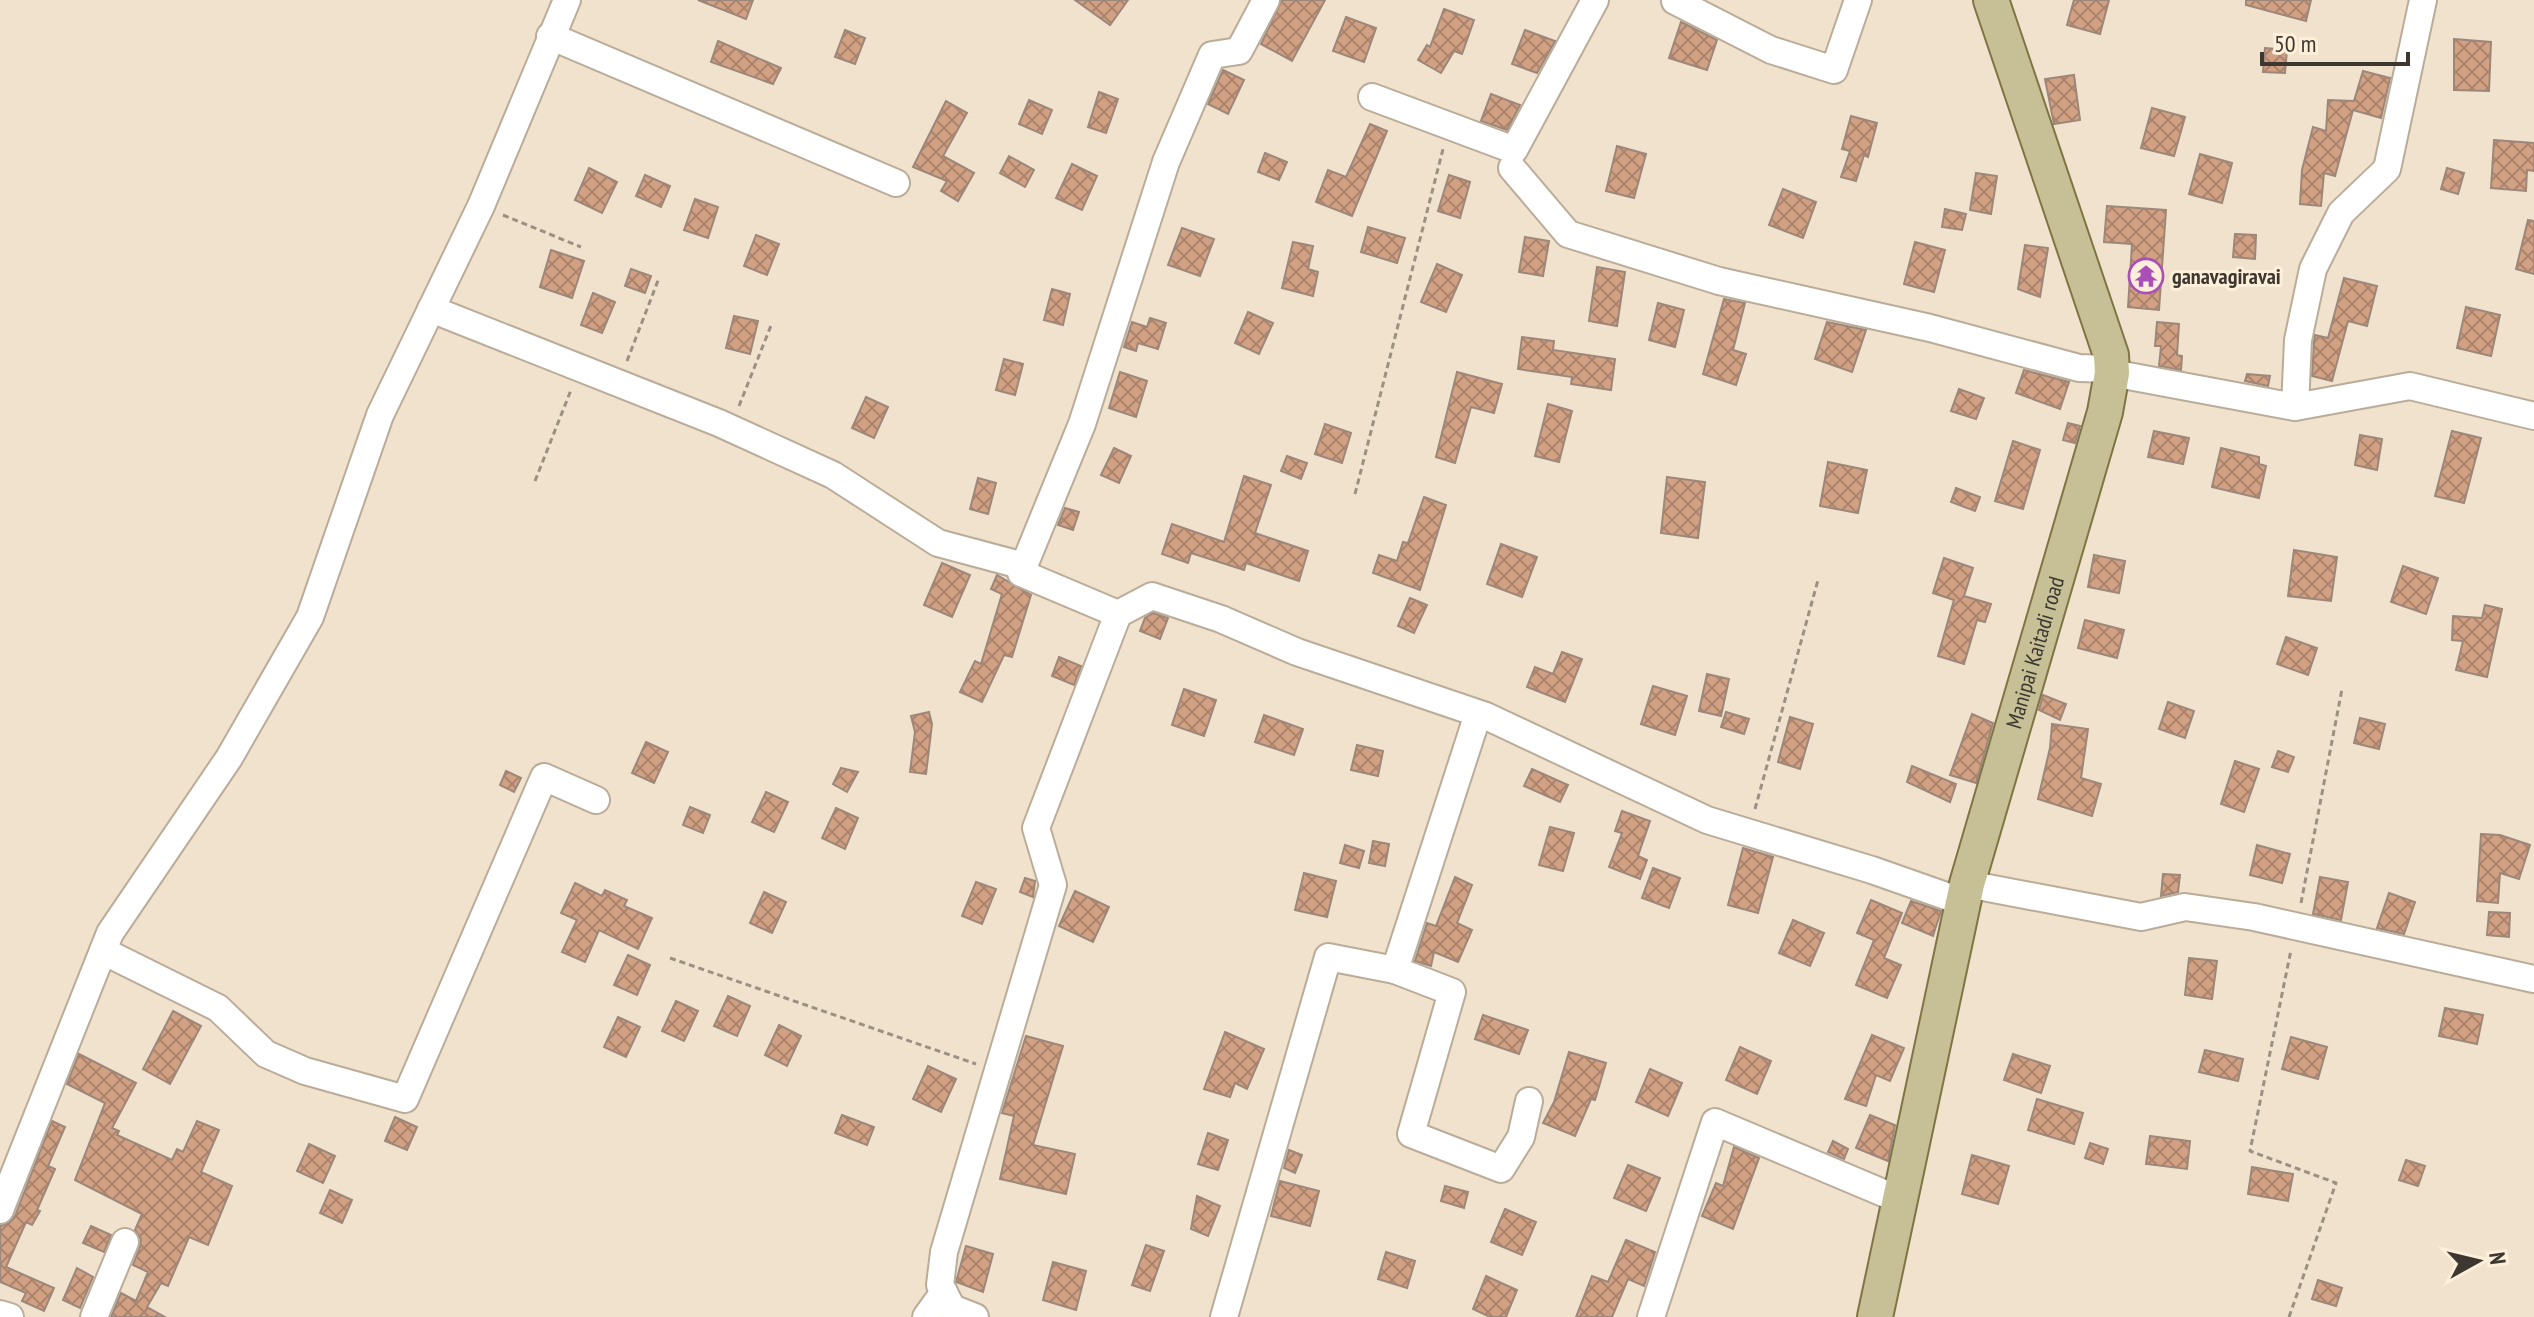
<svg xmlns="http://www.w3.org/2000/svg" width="2534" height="1317" font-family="'PT Sans Narrow',sans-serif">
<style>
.building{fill:url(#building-cross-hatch);stroke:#9c877a;stroke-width:2}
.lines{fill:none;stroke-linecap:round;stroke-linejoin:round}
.minor-casing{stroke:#baac98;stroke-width:30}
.major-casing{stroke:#7f7444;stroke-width:38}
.path{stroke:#9b9082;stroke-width:3;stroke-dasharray:6 4;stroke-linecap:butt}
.minor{stroke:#fff;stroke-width:26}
.major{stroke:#c7bf96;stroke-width:34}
.labels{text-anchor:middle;stroke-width:6;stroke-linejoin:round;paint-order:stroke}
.poi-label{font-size:22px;font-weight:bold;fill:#3d372f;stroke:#feefda;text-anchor:start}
.street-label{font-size:22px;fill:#3d372f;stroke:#feefda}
</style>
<defs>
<pattern id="building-cross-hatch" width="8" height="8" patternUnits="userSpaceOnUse" patternTransform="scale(2)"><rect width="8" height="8" fill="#d2a183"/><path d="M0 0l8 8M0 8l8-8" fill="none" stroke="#ac846c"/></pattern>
</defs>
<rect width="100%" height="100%" fill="#f1e2cd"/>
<g class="building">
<polygon points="698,0 753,0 746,19"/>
<polygon points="1075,0 1128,0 1110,25"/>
<polygon points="1282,0 1325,0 1292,61 1261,44"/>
<polygon points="2074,0 2109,0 2100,34 2067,25"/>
<polygon points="2246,0 2311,0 2306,21 2246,5"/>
<polygon points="1444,9 1474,20 1462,54 1454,51 1441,73 1418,60 1427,45 1430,47"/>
<polygon points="1346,17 1376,28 1364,62 1333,51"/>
<polygon points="1681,22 1717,40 1707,70 1669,58"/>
<polygon points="845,30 865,38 855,64 835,57"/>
<polygon points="1525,30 1555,41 1537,73 1512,64"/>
<polygon points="2454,39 2491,42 2489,91 2454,90"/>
<polygon points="718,41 781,68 773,84 711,62"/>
<polygon points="2265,48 2287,50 2285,73 2263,72"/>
<polygon points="1223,70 1244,80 1228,114 1208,104"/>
<polygon points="2363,71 2390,78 2381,118 2353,110 2335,176 2324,173 2321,206 2300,204 2302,170 2313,127 2326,131 2328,100 2354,101"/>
<polygon points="2074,75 2080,120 2054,124 2045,79"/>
<polygon points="1099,92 1118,99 1106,133 1088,127"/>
<polygon points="1491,94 1520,105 1507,130 1481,121"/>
<polygon points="1029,100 1052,110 1042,134 1019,124"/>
<polygon points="946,101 967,113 943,156 974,173 958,201 941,191 947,181 913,167"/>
<polygon points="2152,108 2185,117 2174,156 2141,148"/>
<polygon points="1851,116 1877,123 1868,157 1864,155 1856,181 1841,177 1850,151 1842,149"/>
<polygon points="1370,124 1387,131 1352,216 1316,202 1328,170 1346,177"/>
<polygon points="2494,140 2534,143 2534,171 2527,170 2526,191 2491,188"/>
<polygon points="1617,146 1646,154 1634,198 1606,191"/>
<polygon points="1265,153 1287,162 1279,180 1258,172"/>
<polygon points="2200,154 2232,163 2222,203 2189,194"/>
<polygon points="1009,156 1034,170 1025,187 1000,173"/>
<polygon points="1072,164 1097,176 1082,210 1056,198"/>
<polygon points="589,168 617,182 602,213 575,200"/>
<polygon points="2447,168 2464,173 2458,194 2441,189"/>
<polygon points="1976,173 1997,176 1991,214 1970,210"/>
<polygon points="645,175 670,186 661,207 636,196"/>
<polygon points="1449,175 1470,182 1460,218 1438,211"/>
<polygon points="1783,189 1816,202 1803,238 1769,225"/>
<polygon points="695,199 718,207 708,238 684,230"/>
<polygon points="2107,206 2166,210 2159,310 2128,307 2132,244 2104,242"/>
<polygon points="1945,209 1966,214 1962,230 1942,227"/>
<polygon points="2528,220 2534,221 2534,274 2516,269"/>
<polygon points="1368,227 1405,238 1397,263 1361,252"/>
<polygon points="1182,228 1214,239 1200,276 1168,265"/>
<polygon points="2235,234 2256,235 2255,259 2233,257"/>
<polygon points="756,235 779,244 767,275 744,266"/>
<polygon points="1525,237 1549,241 1543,276 1519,272"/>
<polygon points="1293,242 1313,246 1308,269 1318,272 1313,296 1282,288"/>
<polygon points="1915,242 1945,250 1934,292 1904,284"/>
<polygon points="2025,245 2048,248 2040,297 2018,289"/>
<polygon points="551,250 584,261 572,298 540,287"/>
<polygon points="1437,264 1462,275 1446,312 1421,302"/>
<polygon points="1597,267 1625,272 1617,326 1589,321"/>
<polygon points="631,269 651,276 645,293 625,286"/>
<polygon points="2344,278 2377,286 2367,326 2348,321 2332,381 2312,376 2314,342 2315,335 2328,338"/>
<polygon points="1052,289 1070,294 1063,325 1044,320"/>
<polygon points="593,293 615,302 602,333 581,325"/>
<polygon points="1724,299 1745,303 1733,350 1746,354 1736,385 1703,374"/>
<polygon points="1658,303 1684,310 1675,347 1649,340"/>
<polygon points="2466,307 2500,315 2491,356 2457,348"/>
<polygon points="1248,312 1273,323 1259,354 1235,343"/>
<polygon points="734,316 758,321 750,354 726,348"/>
<polygon points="1150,318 1166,323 1158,349 1138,343 1136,351 1124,347 1132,322 1147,327"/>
<polygon points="1827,322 1866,330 1852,372 1815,359"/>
<polygon points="2157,322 2179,324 2177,355 2182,356 2181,370 2159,366 2161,346 2155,346"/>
<polygon points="1522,337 1554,341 1553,350 1615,359 1611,390 1571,384 1572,377 1518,369"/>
<polygon points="1004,359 1023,364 1015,395 996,390"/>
<polygon points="2024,370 2069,382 2060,409 2016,393"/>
<polygon points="1120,372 1147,381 1136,417 1109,408"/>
<polygon points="1457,372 1502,384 1494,413 1471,407 1455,463 1436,457"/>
<polygon points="2247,374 2270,376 2268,386 2245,381"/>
<polygon points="1959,389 1984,398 1976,419 1951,411"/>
<polygon points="866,397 888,407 874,438 852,428"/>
<polygon points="1548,404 1572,411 1559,462 1535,456"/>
<polygon points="2068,423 2080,426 2075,443 2063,440"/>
<polygon points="1325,424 1351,433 1342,463 1315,454"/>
<polygon points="2154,431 2189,438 2183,464 2148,457"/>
<polygon points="2452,431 2481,438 2464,503 2435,496"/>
<polygon points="2360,435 2382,439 2377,470 2355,465"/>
<polygon points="2013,441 2040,450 2023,509 1995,501"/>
<polygon points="1114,448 1131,456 1119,483 1101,475"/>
<polygon points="2221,448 2259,457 2259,464 2266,466 2259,498 2212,487"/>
<polygon points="1287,456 1307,463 1301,479 1281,471"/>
<polygon points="1828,462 1867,470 1858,513 1820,506"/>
<polygon points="1244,476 1271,485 1255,533 1308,551 1299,581 1246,563 1244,570 1191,553 1188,563 1162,554 1172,524 1224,542"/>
<polygon points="1667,477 1705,482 1698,538 1661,533"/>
<polygon points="978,478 996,483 988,514 970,509"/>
<polygon points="1956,488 1980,497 1975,511 1951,502"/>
<polygon points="1424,497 1446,505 1420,590 1373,573 1379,555 1397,561 1403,542 1408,543"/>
<polygon points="1065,508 1079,512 1073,530 1058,525"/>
<polygon points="1501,544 1537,557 1522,597 1487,584"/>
<polygon points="2294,550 2337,557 2331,601 2288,596"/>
<polygon points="2094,555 2125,561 2119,593 2088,587"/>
<polygon points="1944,558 1973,568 1964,596 1991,604 1985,622 1977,620 1964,664 1938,656 1954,600 1933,593"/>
<polygon points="942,563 970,575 952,617 924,605"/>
<polygon points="2403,566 2438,578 2426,614 2391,602"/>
<polygon points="997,575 1031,595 1012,657 1004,655 982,702 960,692 975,661 981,664 1002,594 991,589"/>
<polygon points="1410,598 1427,605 1414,633 1398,626"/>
<polygon points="2485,605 2502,609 2487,677 2456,670 2463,641 2452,640 2453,616 2482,618"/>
<polygon points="1153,613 1168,618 1160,639 1140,631 1145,618"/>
<polygon points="2085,620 2124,630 2117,658 2078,648"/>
<polygon points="2286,637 2317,648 2308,675 2277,664"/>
<polygon points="1562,652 1582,659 1565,702 1527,687 1535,667 1553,674"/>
<polygon points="1059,657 1081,666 1074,685 1052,676"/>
<polygon points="1707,674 1729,679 1721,716 1699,711"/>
<polygon points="1653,686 1687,696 1675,735 1641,724"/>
<polygon points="1184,689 1216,700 1204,736 1172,725"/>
<polygon points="2043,695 2066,704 2060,720 2039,710"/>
<polygon points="2168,702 2194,711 2185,738 2159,729"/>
<polygon points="929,712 932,724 926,774 910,772 915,732 911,716"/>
<polygon points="1726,712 1749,719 1744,734 1721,727"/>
<polygon points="1972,714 1993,723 1976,783 1950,775"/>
<polygon points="1264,715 1303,729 1294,755 1255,742"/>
<polygon points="1790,717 1813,724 1800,769 1778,762"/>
<polygon points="2360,718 2385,724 2379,749 2354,743"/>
<polygon points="2052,724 2088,729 2081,778 2101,784 2092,816 2038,799 2050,748"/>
<polygon points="646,742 668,752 654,783 632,773"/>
<polygon points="1357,745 1383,751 1378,776 1351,770"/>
<polygon points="2278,751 2294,757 2288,772 2272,767"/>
<polygon points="2235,761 2259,769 2244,812 2221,804"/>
<polygon points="1912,766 1956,784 1950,802 1907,782"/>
<polygon points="841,768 858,772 847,792 833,784"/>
<polygon points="1532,769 1568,785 1560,802 1524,786"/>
<polygon points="506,771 521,778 514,792 500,785"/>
<polygon points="766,792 788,802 774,832 752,822"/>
<polygon points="690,807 710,815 703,833 683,825"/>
<polygon points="836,808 858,818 845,849 822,838"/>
<polygon points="1622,811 1650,821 1638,856 1647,860 1640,879 1609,867 1622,833 1615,831"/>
<polygon points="1550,827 1574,833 1563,871 1539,865"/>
<polygon points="2481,834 2500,835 2530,845 2519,879 2500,873 2498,903 2477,901"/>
<polygon points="1373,841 1389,844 1385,866 1369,863"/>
<polygon points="1345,845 1364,851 1359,868 1340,863"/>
<polygon points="2257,845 2290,854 2282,883 2250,875"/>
<polygon points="1743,848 1773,857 1758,913 1728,905"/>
<polygon points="1653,868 1680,878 1669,908 1642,898"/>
<polygon points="1304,873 1336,881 1327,917 1295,910"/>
<polygon points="2163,874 2180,875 2178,892 2161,896"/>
<polygon points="1455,877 1472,885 1457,923 1472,930 1458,962 1434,952 1431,966 1415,961 1427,923 1436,926"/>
<polygon points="2320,877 2348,882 2341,920 2313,914"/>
<polygon points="1025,878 1035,881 1033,897 1020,892"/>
<polygon points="976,882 996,889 982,924 962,916"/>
<polygon points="575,883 602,896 605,890 627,900 624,906 652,918 638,949 599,930 585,962 562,952 577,920 561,913"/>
<polygon points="1075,891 1109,907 1093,942 1059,926"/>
<polygon points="764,892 786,902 772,933 750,923"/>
<polygon points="2389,893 2415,902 2404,934 2377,928"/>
<polygon points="1871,900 1902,913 1884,958 1901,965 1887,998 1856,985 1874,940 1857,933"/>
<polygon points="1911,901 1941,911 1933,936 1902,923"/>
<polygon points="2489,912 2510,913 2509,937 2487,935"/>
<polygon points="1793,920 1824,933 1810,966 1779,953"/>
<polygon points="628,955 650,965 637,995 614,985"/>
<polygon points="2189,958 2217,961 2212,999 2185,995"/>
<polygon points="728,996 750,1006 737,1036 714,1026"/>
<polygon points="676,1001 698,1011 684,1041 662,1031"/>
<polygon points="2445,1008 2483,1015 2477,1044 2439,1036"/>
<polygon points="173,1011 201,1026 170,1084 143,1069"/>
<polygon points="1483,1015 1528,1030 1519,1054 1475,1039"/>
<polygon points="618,1017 640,1027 626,1057 604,1047"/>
<polygon points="779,1025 801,1036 787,1066 765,1055"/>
<polygon points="1225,1032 1264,1049 1247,1089 1235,1083 1230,1097 1204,1089"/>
<polygon points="1872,1035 1904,1048 1890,1081 1876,1075 1866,1106 1845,1099"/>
<polygon points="1026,1036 1063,1046 1033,1145 1075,1154 1066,1194 1000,1179 1014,1116 1002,1113"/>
<polygon points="2291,1037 2327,1047 2318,1079 2282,1069"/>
<polygon points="1740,1047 1771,1061 1757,1094 1726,1080"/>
<polygon points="2205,1050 2243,1059 2238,1081 2199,1072"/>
<polygon points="1569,1052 1606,1063 1595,1100 1591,1099 1575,1136 1543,1123 1554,1102"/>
<polygon points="79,1054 136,1083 112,1128 119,1131 117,1135 172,1160 177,1149 183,1152 197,1121 219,1130 201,1172 232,1186 208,1245 189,1237 168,1286 161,1283 147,1307 165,1317 111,1317 121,1293 136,1301 148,1272 133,1265 140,1247 141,1239 135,1230 142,1214 75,1180 105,1103 67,1084"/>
<polygon points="2013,1054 2050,1066 2041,1093 2004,1080"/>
<polygon points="928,1066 956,1079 941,1112 913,1099"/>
<polygon points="1650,1069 1682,1083 1668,1116 1636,1102"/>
<polygon points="2037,1099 2083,1113 2074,1144 2028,1130"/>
<polygon points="842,1115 874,1127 867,1145 835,1133"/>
<polygon points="1870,1115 1895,1125 1888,1161 1856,1148"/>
<polygon points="395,1117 417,1127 407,1150 385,1141"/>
<polygon points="52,1121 65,1127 48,1166 55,1169 37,1210 40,1211 32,1225 26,1222 6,1267 54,1288 44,1311 22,1301 26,1293 0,1282 0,1226 9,1223 15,1216"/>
<polygon points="1208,1133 1228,1140 1218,1170 1198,1164"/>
<polygon points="2150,1136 2190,1141 2187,1169 2146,1164"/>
<polygon points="1833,1141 1848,1149 1844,1159 1828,1152"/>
<polygon points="2090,1143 2108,1149 2103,1164 2085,1158"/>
<polygon points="309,1144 335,1156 323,1183 297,1171"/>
<polygon points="1734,1147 1759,1158 1733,1229 1702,1216 1716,1183 1723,1186"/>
<polygon points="1289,1150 1302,1155 1295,1173 1284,1168"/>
<polygon points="1972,1155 2009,1166 1998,1204 1962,1194"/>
<polygon points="2406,1160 2425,1166 2418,1186 2399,1180"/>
<polygon points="1628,1165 1660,1178 1646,1211 1614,1198"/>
<polygon points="2252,1167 2293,1174 2288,1201 2248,1194"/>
<polygon points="1280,1181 1319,1191 1310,1226 1271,1216"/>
<polygon points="1445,1186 1468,1192 1464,1208 1441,1201"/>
<polygon points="330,1190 352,1200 342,1223 320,1213"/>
<polygon points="1197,1196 1220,1206 1208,1236 1191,1229"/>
<polygon points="1505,1209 1536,1222 1522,1255 1491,1242"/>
<polygon points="91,1226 111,1235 104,1252 83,1243"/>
<polygon points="1626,1240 1655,1252 1644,1286 1628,1279 1612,1317 1576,1317 1592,1276 1608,1282"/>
<polygon points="1146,1245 1164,1251 1150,1291 1132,1285"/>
<polygon points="966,1246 993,1254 983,1292 956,1282"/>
<polygon points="1386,1252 1415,1261 1407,1288 1378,1279"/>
<polygon points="1053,1262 1086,1271 1076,1310 1043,1300"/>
<polygon points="77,1268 93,1277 80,1308 63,1300"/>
<polygon points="1486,1276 1517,1290 1506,1317 1490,1317 1473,1309"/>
<polygon points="2318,1280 2342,1288 2336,1306 2312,1299"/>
</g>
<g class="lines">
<g class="minor-casing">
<g id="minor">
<polyline points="1266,0 1239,51 1212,55 1166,162 1082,424 1021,573 1118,614 1152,596 1221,619 1297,652 1486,716 1707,820 1872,870 1963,902"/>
<polyline points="1675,1 1771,50 1834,70 1858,0"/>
<polyline points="550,36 896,183"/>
<polyline points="1372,97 1514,150 1595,0"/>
<polyline points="1512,168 1568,234 1719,281 1930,328 2079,368 2112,369"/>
<polyline points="431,309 719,423 833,475 938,543 1024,566"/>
<polyline points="2112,373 2295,407 2410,386 2534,416"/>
<polyline points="2295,407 2298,340 2313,269 2341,213 2387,169 2423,0"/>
<polyline points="1967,884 2141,917 2185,907 2254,917 2534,979"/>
<polyline points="103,951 218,1008 266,1054 305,1071 405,1099 544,777 596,800"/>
<polyline points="1395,970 1452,992 1411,1134 1501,1169 1521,1137 1529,1101"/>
<polyline points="0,1210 110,933 229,758 310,617 380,415 481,206 567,0"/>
<polyline points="0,1314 10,1317"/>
<polyline points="94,1317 125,1242"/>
<polyline points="926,1317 944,1292"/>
<polyline points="975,1317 952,1308 940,1285 944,1252 1053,885 1036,828 1118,614"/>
<polyline points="1224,1317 1328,957 1395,970 1478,714"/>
<polyline points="1651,1317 1715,1122 1900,1200"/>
</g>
</g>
<g class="major-casing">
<g id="major">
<path id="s1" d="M1875 1317 1967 884 2105 412 2112 373 2111 355 1991 0"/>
</g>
</g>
<g class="path">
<polyline points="503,215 581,247"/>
<polyline points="627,361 659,278"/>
<polyline points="739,406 772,323"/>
<polyline points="535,481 571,390"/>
<polyline points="1355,494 1443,149"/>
<polyline points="1755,809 1818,580"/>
<polyline points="2301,903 2342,689"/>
<polyline points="670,958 976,1064"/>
<polyline points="2289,1317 2336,1183 2250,1151 2291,950"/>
</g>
<use href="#minor" class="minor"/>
<use href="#major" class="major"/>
</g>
<defs>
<g id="temple-ring" transform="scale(1.8)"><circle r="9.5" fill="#feefda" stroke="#aa4eb8" stroke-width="1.5"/><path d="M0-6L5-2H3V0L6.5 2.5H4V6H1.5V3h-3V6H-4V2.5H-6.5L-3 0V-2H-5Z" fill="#aa4eb8"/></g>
</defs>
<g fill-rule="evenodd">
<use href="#temple-ring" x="2146" y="276"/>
</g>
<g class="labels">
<g class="poi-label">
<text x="2172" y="284">ganavagiravai</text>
</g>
<g class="street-label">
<text dy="8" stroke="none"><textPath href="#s1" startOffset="684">Manipai Kaitadi road</textPath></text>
</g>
</g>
<g transform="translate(2478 1261) rotate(82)" stroke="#feefda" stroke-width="6" paint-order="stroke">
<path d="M0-6L14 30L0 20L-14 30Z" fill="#3d372f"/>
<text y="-12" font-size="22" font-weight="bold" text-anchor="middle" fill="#3d372f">N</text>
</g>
<path d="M2262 52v12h146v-12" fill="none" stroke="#3d372f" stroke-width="4"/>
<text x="2274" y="52" font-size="24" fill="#3d372f" stroke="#feefda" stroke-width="6" paint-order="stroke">50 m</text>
</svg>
